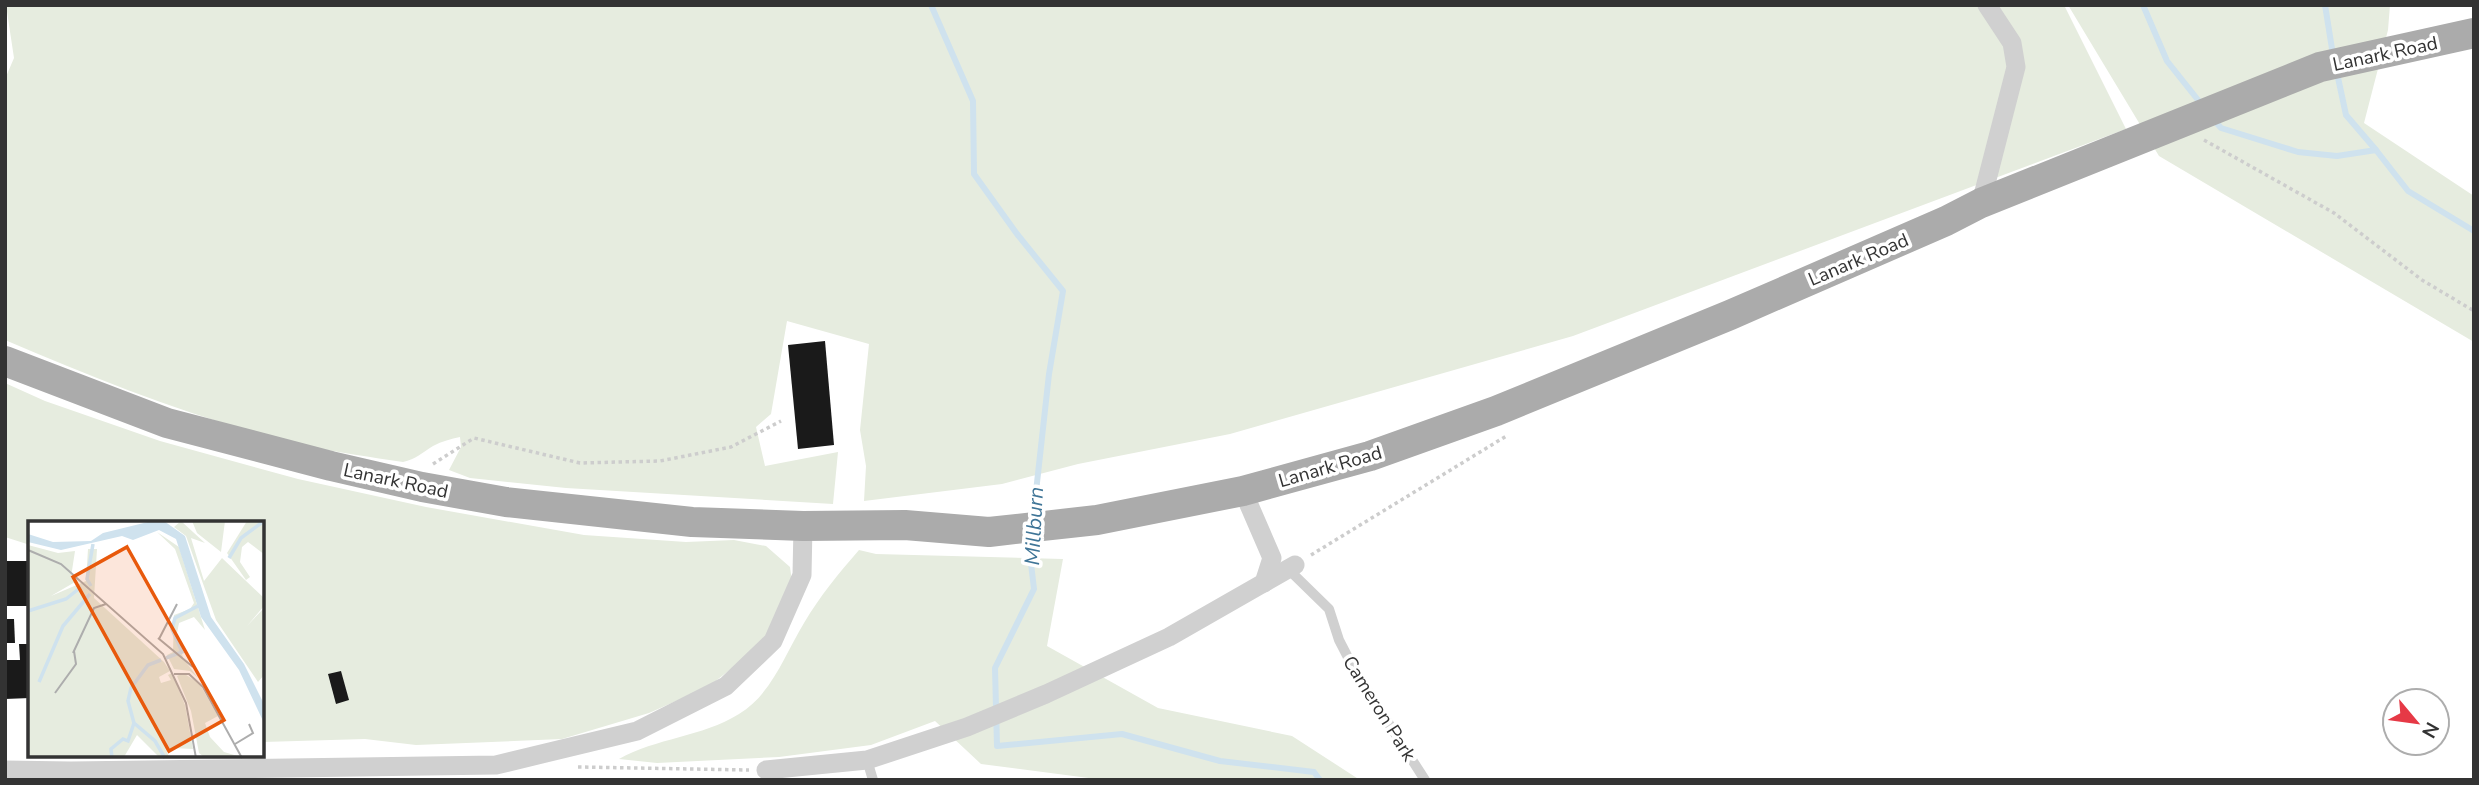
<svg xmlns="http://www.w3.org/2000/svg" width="2479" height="785" font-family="'Nunito Sans',sans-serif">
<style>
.green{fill:#e6ecdf}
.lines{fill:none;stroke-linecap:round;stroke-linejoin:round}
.stream{stroke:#cfe2ee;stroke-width:6}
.building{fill:#1a1a1a}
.path{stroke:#cdcdcd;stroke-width:3.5;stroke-dasharray:3.5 3.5;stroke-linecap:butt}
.lane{stroke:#d0d0d0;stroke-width:10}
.street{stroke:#d0d0d0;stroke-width:19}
.primary{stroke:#ababab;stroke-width:30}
.labels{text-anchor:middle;stroke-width:7;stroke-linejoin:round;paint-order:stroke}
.street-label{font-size:19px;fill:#333;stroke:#fff}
.water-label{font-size:21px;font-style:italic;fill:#3f7597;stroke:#fff}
.inset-river{fill:none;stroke:#cfe2ee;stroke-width:3.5}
.inset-road{fill:none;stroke:#adadad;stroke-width:2}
.view{fill:#e8590c;fill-opacity:0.15;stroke:#e8590c;stroke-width:3.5}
.inset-edge{fill:none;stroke:#333;stroke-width:3.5}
</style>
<rect width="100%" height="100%" fill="#fff"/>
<g class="green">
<path d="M6 5H2064L2126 129 1573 336 1230 434 1078 464 1002 484 864 501 866 466 860 430 869 344 787 321 771 414 756 427 765 466 838 452 833 504 566 488 470 478 449 470 461 447 460 437C451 439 442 441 433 446 422 453 416 459 403 462 371 457 339 453 308 446 204 422 103 382 5 340V79L14 58Z"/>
<polygon points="2068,5 2390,5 2388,30 2364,123 2474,196 2474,342 2159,156"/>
<polygon points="5,383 45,401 160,441 298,479 426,507 584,535 686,542 734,540 766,546 790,567 792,582 769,633 736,665 708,687 649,713 562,739 416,745 365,739 263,742 262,522 30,522 30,545 5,537"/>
<path d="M859 550 876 554 1063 559 1047 646 1158 708 1292 736 1360 780H1104L981 764 935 721 871 745 779 757 657 763 619 759C656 738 702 737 739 714 772 694 785 654 804 623 820 596 839 573 859 550Z"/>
</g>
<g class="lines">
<g class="stream">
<polyline points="931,5 973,101 974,174 1017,234 1063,291 1049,374 1033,519"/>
<polyline points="2143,5 2167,61 2202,105"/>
<polyline points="2325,5 2333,55"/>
<polyline points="2337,73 2346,115 2376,150"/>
<polyline points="2213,119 2221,128 2298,152 2337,156 2376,150 2408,191 2474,231"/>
<polyline points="1032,537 1030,555 1034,589 995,668 997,746 1122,734 1220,761 1314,772 1320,780"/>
</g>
</g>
<g class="building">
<polygon points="825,341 834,445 798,449 788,345"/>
<polygon points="5,561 28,561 29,606 5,606"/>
<polygon points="5,619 14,619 15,643 5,643"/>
<polygon points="19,644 30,644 30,698 5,699 5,660 20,660"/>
<polygon points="341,671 349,700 336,704 328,674"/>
</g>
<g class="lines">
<g class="path">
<polyline points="2204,140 2334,213 2422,280 2474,311"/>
<polyline points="433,464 474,438 580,463 660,461 731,447 781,421"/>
<polyline points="1311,555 1508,435"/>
<polyline points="578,767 749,770"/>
</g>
<g class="lane">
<polyline points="1288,569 1329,609 1339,640 1355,671 1425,780"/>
<polyline points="867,760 873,780"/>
</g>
<g class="street">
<polyline points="1981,203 2016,67 2012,43 1987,5"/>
<polyline points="1243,491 1272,558 1264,583"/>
<polyline points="5,770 71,771 496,765 637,731 726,686 773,641 802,575 803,526"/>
<polyline points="766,770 867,760 967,727 1046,694 1169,637 1295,565"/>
</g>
<polyline class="primary" points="5,361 167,423 331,466 422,487 506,502 692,522 803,526 905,525 989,532 1097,520 1243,491 1370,456 1496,411 1730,315 1946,221 1981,203 2320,67 2474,33"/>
</g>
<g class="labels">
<g class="street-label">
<text transform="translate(2385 53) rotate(-12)" y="7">Lanark Road</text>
<text transform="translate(1858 259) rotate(-23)" y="7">Lanark Road</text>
<text transform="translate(1330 466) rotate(-16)" y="7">Lanark Road</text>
<text transform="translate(396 480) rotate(12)" y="7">Lanark Road</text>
<text transform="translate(1380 708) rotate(58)" y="7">Cameron Park</text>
</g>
<g class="water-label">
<text transform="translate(1034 526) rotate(-87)" y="7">Millburn</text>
</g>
</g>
<g transform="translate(28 521)">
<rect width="236" height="236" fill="#fff"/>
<path d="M153 0 177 22 163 17 176 60 194 37 236 77V85L219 105 236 87V154L230 161 188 99 158 15 146 6ZM164 0H197L193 31 169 12ZM219 0H236L237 34 220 21 214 26 212 41 222 56 218 59 199 32ZM129 11 151 26 177 109 166 96 151 102 149 112 155 137 170 157 162 150 146 148 139 134 145 131 146 94 162 88 166 82 147 28ZM0 24 30 32 47 30 43 56 47 61 23 75 58 60 60 28H69L66 77 136 141 142 150 131 156 133 162 143 159 140 154 144 152 157 184 165 228 144 227 139 231 141 236H131L109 214 96 236 0 237ZM155 152 171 162 190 195 177 202 182 216 196 231 213 236H176L171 232 163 190 149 155Z" fill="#e6ecdf"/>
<path d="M124 0H136L157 15 183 96 216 143 236 183V202L211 149 173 96 148 18 131 9 105 19 94 15 33 29 0 21V13L25 21 63 20 75 12Z" fill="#cfe2ee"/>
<path class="inset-river" d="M201 37 213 17 236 0M63 65 59 58 65 23M0 90 38 78 53 66M138 137 154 131 144 108 147 97 170 85M11 161 35 105 62 73M106 202 127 220 137 237M84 237 83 228 95 218 100 220 106 202 100 180 103 167 120 144 133 139"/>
<path class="inset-road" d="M0 29 33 43 135 133 158 182 168 237M130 117 165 146M131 118 149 83M45 132 66 87 78 83M146 153H161L175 166 214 237M27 172 48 143 46 130M207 223 225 212 221 203"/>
<path class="view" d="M99 26 196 199 141 230 45 56Z"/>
<rect width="236" height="236" class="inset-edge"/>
</g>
<rect width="2479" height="785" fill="none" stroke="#333333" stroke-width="14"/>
<g transform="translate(2416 722) rotate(119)"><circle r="33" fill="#ffffff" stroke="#adadad" stroke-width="2"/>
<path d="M0-5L12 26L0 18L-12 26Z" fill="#e63946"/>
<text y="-10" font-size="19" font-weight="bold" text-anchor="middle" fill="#333333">N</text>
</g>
</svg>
